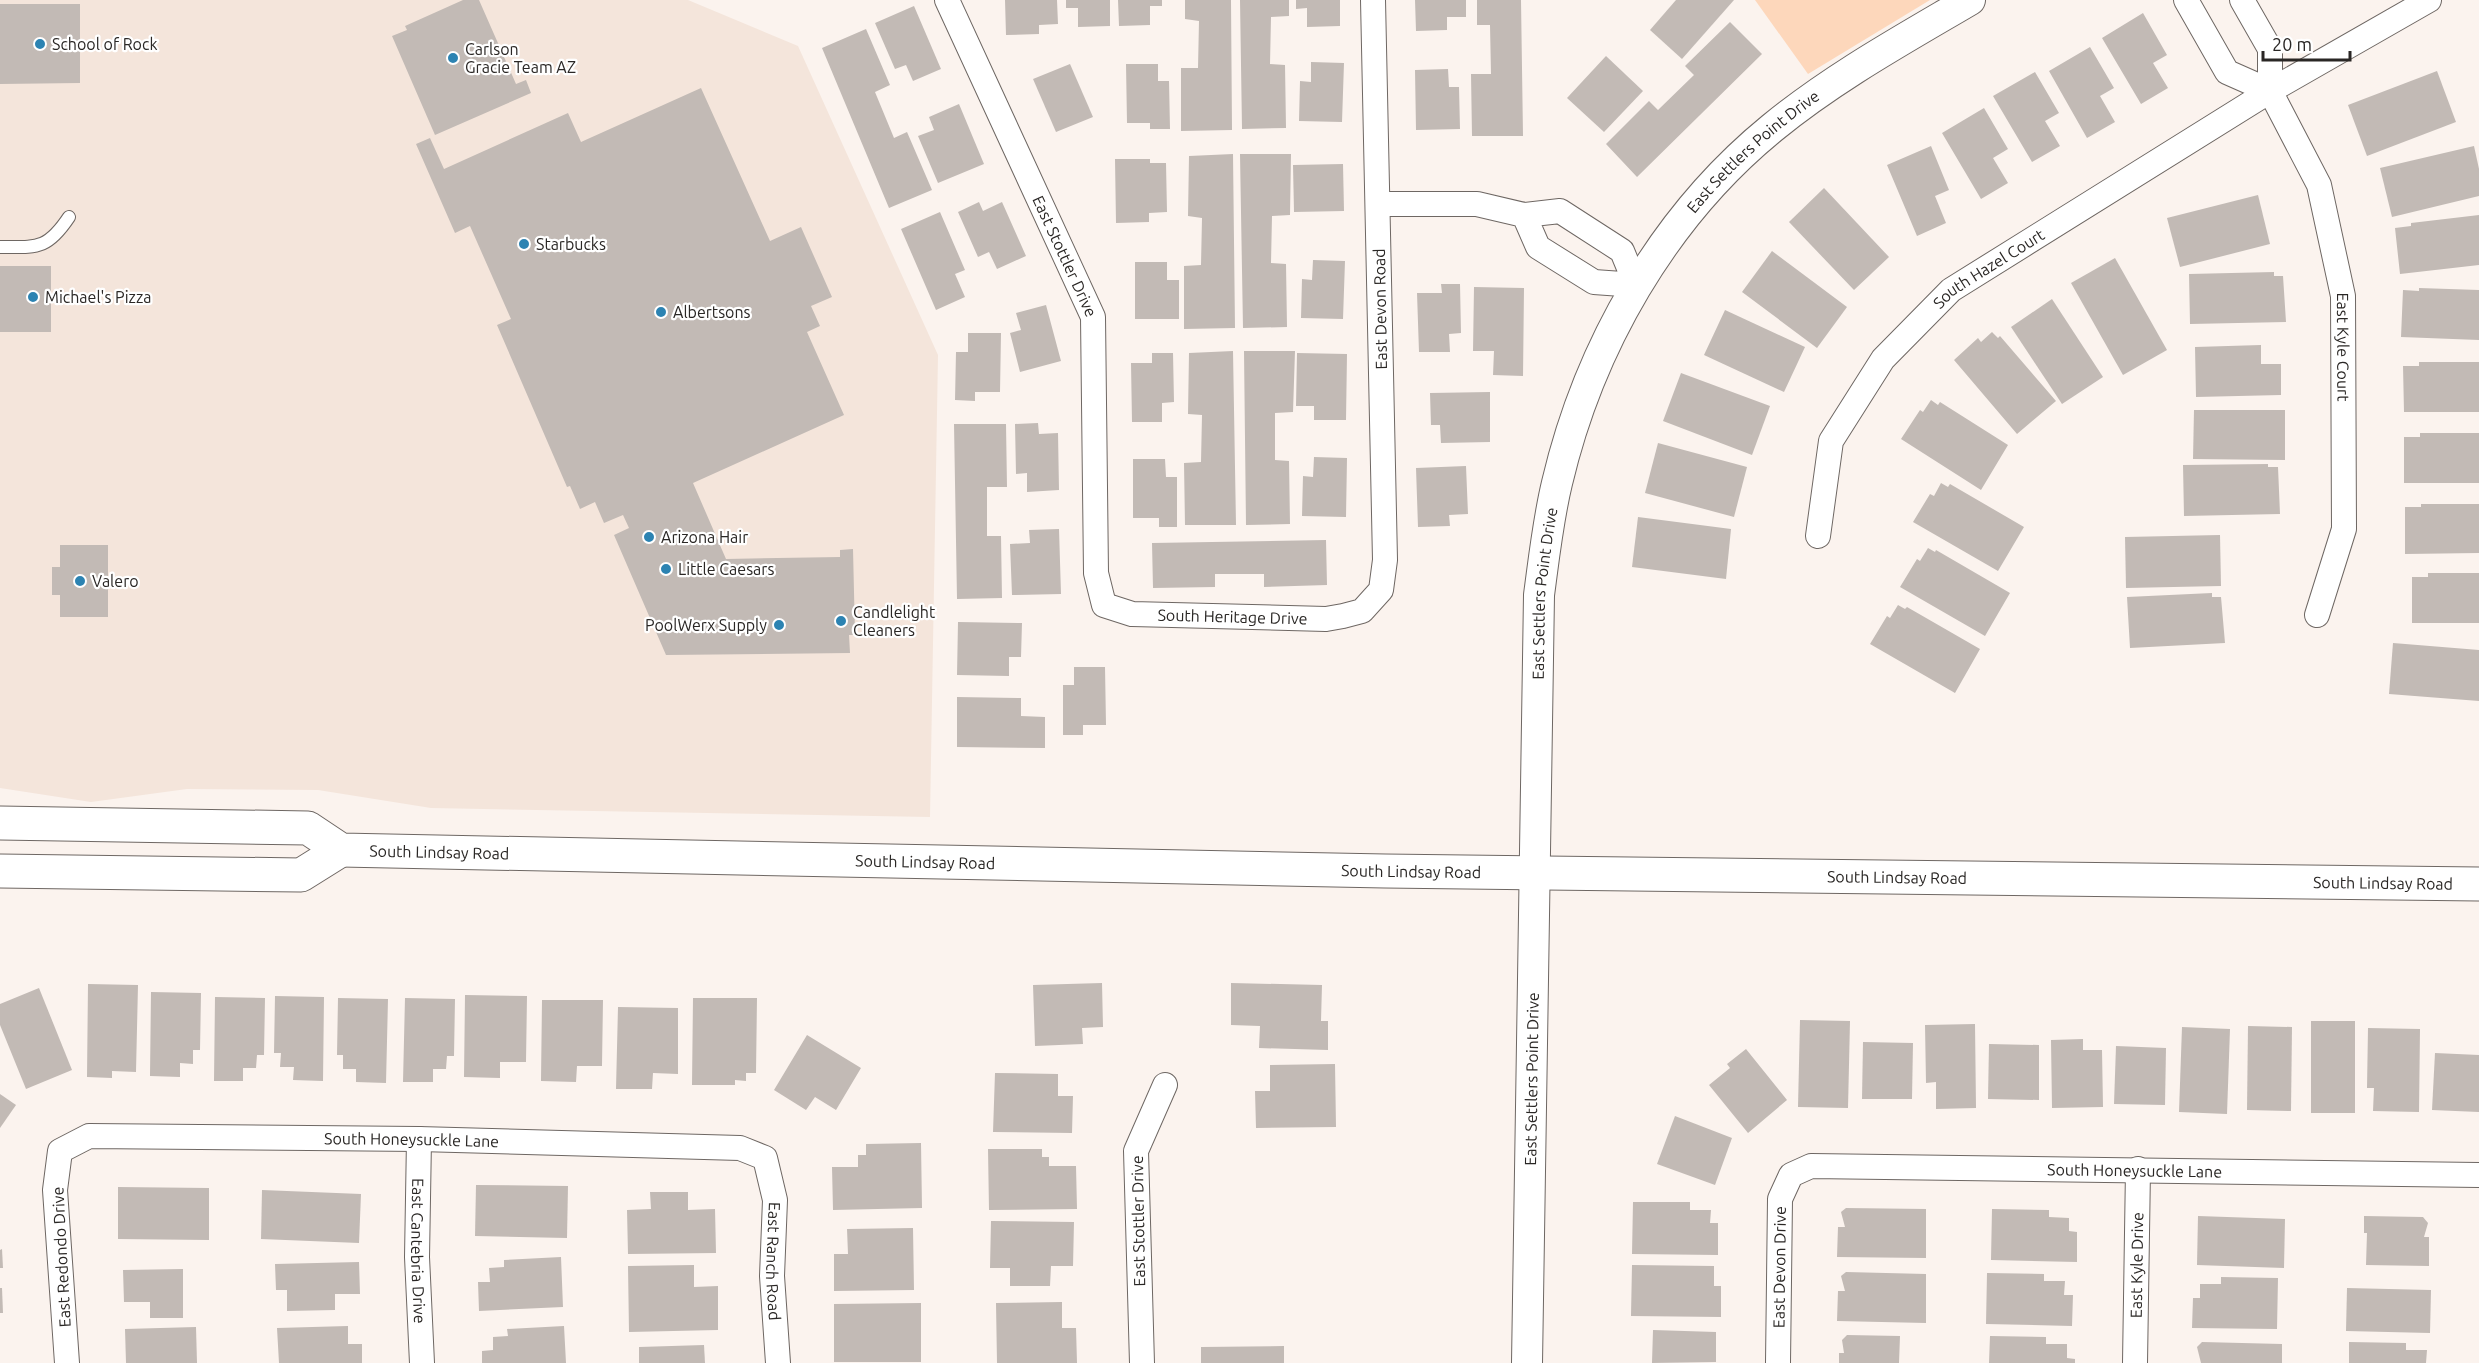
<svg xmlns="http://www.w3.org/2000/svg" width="2479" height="1363" font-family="Ubuntu,sans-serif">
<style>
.built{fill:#f4e5db}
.green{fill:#fdd7bb}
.building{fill:#c2bab5}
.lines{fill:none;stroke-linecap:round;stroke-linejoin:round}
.service-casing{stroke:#6e6763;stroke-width:14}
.minor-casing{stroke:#6e6763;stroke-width:26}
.tertiary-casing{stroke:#6e6763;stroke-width:32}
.secondary-casing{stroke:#6e6763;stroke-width:35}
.service{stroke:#fff;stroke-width:12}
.minor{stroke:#fff;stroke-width:24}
.tertiary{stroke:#fff;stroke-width:30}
.secondary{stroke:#fff;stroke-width:33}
.poi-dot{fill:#2c83b2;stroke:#fff;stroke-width:2}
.labels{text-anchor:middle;stroke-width:4.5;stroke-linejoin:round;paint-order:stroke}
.poi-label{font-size:16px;fill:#2a2725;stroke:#fff;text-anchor:start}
.street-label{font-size:16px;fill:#2a2725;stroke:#fff}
</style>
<rect width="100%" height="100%" fill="#fbf3ee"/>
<polygon class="built" points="0,0 688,0 798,46 938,355 930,817 431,808 318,790 187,789 91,802 0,788"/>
<polygon class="green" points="1755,0 1930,0 1808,74"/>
<g class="building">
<polygon points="463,0 479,0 516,84 526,80 531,93 435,135 392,36 407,30 405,26"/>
<polygon points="1005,0 1057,0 1058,24 1039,25 1039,34 1006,35"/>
<polygon points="1066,0 1110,0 1110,26 1078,27 1078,8 1066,8"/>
<polygon points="1118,0 1162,0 1162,6 1150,6 1150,25 1119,26"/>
<polygon points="1185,0 1231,0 1232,130 1181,131 1181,68 1198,68 1199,21 1185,19"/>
<polygon points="1240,0 1289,0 1289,16 1271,17 1270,64 1285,65 1286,128 1242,129"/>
<polygon points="1296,0 1340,0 1340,26 1307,27 1307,8 1296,9"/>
<polygon points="1415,0 1466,0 1466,17 1447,17 1447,30 1416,31"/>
<polygon points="1477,0 1521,0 1523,136 1472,136 1471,74 1491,74 1490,25 1477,25"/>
<polygon points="1676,0 1734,0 1682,59 1650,30"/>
<polygon points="0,4 80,4 80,83 0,84"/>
<polygon points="914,6 941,69 913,81 906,65 895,69 875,23"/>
<polygon points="2143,13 2167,55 2153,63 2168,88 2141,104 2102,38"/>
<polygon points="1730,22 1762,54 1637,177 1606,144 1649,101 1658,110 1694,75 1685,66"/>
<polygon points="866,29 890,85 875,92 894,138 907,132 932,190 889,208 822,48"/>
<polygon points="2090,47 2114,88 2100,96 2115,122 2087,138 2049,71"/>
<polygon points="1606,56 1643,91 1604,132 1567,98"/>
<polygon points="1311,62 1344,63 1342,122 1299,121 1300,81 1311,82"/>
<polygon points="1070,64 1093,117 1056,132 1033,79"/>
<polygon points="1126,64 1158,64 1158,81 1169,81 1170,129 1150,129 1150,123 1127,123"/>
<polygon points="1448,69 1449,87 1459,87 1460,129 1416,130 1415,70"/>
<polygon points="2437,71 2456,122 2367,156 2348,105"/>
<polygon points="2035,72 2059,113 2045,121 2060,146 2032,162 1993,96"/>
<polygon points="701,88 770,241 801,227 832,297 811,306 820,326 807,332 844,415 693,483 726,559 840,557 840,550 853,549 855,635 849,635 850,653 666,655 614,535 629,528 623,515 604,523 595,502 580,509 570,486 567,487 497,325 511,319 470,226 455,233 416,144 430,138 444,169 568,113 581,142"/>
<polygon points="959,104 984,164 938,183 918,136 934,130 929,117"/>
<polygon points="1984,108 2008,149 1993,158 2008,183 1981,199 1942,133"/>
<polygon points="1931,146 1949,190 1935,196 1946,223 1917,236 1887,165"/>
<polygon points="2474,146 2479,169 2479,196 2392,217 2380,168"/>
<polygon points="1233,154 1235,328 1184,329 1184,266 1201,265 1202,218 1188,216 1189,156"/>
<polygon points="1240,154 1291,154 1290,215 1272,216 1271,263 1286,264 1287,327 1243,328"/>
<polygon points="1115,159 1150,159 1150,163 1166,163 1167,212 1149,213 1149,222 1116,223"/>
<polygon points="1343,164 1344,211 1294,212 1293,165"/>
<polygon points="1824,188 1889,257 1854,290 1789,222"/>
<polygon points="2258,195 2270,244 2180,267 2167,218"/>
<polygon points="979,202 983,211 1002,202 1026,256 997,269 989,252 978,257 958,212"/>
<polygon points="940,212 965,270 955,274 965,297 936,310 901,229"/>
<polygon points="2479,215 2479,265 2400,274 2395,228 2411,226 2411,223"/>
<polygon points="1772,251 1847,307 1817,348 1742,292"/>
<polygon points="2115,258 2167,350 2123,375 2071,283"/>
<polygon points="1313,260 1345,261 1343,319 1301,318 1302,279 1312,280"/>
<polygon points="1135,262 1167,262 1167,280 1179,280 1179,319 1135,319"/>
<rect x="0" y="266" width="51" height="66"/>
<polygon points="2274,272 2274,276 2283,276 2286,322 2190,324 2189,274"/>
<polygon points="1441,284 1460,284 1461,333 1449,334 1450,352 1419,352 1417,293 1442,293"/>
<polygon points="1474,287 1524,288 1523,376 1493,375 1494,351 1473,351"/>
<polygon points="2419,288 2479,290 2479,340 2401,337 2403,290 2419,291"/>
<polygon points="2052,299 2103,377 2062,404 2011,327"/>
<polygon points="1046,305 1061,361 1020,372 1010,333 1021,330 1016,313"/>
<polygon points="1725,310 1805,347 1784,392 1704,355"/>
<polygon points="1992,332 1998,338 2000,336 2056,401 2017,434 1954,360 1978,338 1981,342"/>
<polygon points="968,333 1001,333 1000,392 975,392 975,401 955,400 956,352 968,352"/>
<polygon points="2261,345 2261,364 2281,364 2281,395 2196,397 2195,347"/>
<polygon points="1233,351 1236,525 1185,525 1184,463 1201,462 1202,415 1188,414 1189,353"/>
<polygon points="1244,351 1295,351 1293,412 1275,413 1275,460 1289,461 1290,524 1246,525"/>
<polygon points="1152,353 1173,353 1174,402 1162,403 1162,422 1132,422 1131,363 1152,363"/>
<polygon points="1297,353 1347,354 1346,420 1314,420 1314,406 1296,406"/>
<polygon points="2419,362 2479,362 2479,412 2404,412 2403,366 2419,366"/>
<polygon points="1681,373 1770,406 1752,455 1663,421"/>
<polygon points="1490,392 1490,442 1441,443 1440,425 1431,425 1430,393"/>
<polygon points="1931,400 1938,405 1940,402 2008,445 1981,490 1901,439 1920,410 1923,412"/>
<polygon points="2194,410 2285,410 2285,460 2193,459"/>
<polygon points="1038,423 1039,434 1058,433 1059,490 1027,492 1027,473 1016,474 1015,424"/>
<polygon points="954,424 1006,424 1007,487 987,487 987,536 1001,536 1002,598 957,599"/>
<polygon points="2420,433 2479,433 2479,483 2404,483 2404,437 2420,437"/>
<polygon points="1658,443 1747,467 1734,517 1645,493"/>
<polygon points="1314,457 1347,458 1346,517 1302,516 1303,476 1313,477"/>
<polygon points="1133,459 1165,459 1166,477 1177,477 1177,527 1159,527 1159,518 1133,518"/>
<polygon points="2268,464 2268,467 2278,467 2280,514 2184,516 2183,465"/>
<polygon points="1466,466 1468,514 1449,515 1450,526 1418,527 1416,468"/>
<polygon points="1941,483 1948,487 1950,484 2024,527 1998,571 1913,522 1930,494 1934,496"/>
<polygon points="2421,504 2479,504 2479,553 2405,554 2405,507 2421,507"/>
<polygon points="1638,517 1731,529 1726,579 1632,567"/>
<polygon points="1059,529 1061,594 1012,595 1010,544 1030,543 1029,530"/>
<polygon points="2220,535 2221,586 2126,588 2125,537"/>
<polygon points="1326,540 1327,585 1264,587 1264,574 1215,574 1215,587 1153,588 1152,543"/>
<polygon points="60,545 108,545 108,617 60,617 60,595 52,595 52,567 60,567"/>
<polygon points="1928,548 1935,552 1936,550 2010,593 1985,636 1900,587 1917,559 1920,561"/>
<polygon points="2428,573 2479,573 2479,623 2412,623 2412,577 2428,577"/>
<polygon points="2212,593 2212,597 2221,597 2225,643 2130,648 2127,597"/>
<polygon points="1898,605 1905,609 1907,607 1980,649 1955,693 1870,644 1887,616 1890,618"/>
<polygon points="958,622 1022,623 1021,657 1009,657 1009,676 957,675"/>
<polygon points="2393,643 2479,650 2479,701 2389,694"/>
<polygon points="1074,667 1105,667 1106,725 1083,725 1083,735 1063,735 1063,685 1074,685"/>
<polygon points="957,697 1021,698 1021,716 1045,717 1045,748 957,747"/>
<polygon points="1102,983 1103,1027 1082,1028 1083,1044 1035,1046 1033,985"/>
<polygon points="1231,983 1322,985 1321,1021 1328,1021 1328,1050 1259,1048 1260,1026 1231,1025"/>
<polygon points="88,984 138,985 136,1072 112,1071 112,1078 87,1077"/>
<polygon points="39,988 72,1070 26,1089 0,1025 0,1004"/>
<polygon points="151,992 201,993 200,1050 193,1050 193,1064 180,1063 180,1077 150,1076"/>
<polygon points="465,995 527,996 526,1062 500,1062 500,1078 464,1077"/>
<polygon points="275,996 324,997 323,1081 293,1080 294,1067 280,1067 281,1053 274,1053"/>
<polygon points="215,997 265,998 264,1055 257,1055 256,1068 243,1068 243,1081 214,1081"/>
<polygon points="338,998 388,999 386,1083 356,1082 356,1069 343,1069 343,1055 337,1055"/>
<polygon points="405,998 455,999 454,1056 447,1056 446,1069 433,1069 433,1082 403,1082"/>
<polygon points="693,998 757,998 756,1073 746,1073 746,1081 735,1080 735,1085 692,1085"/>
<polygon points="542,1000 603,1000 602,1066 577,1066 576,1082 541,1081"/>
<polygon points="618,1007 678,1008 678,1074 653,1073 652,1089 616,1089"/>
<polygon points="1800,1020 1850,1021 1848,1108 1798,1107"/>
<rect x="2311" y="1021" width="44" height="92"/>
<polygon points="1975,1024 1976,1108 1936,1109 1936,1082 1926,1083 1925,1025"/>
<polygon points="2248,1026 2292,1027 2291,1111 2247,1110"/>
<polygon points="2182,1027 2230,1029 2227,1114 2179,1112"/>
<polygon points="2368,1028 2420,1029 2419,1112 2373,1111 2374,1088 2367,1088"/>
<polygon points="807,1035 861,1068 836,1110 815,1097 806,1110 774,1090"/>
<polygon points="2083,1039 2083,1050 2102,1050 2103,1107 2052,1108 2051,1040"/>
<polygon points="1863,1042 1913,1043 1912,1099 1862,1099"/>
<polygon points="1989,1044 2039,1045 2039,1100 1988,1099"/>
<polygon points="2116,1046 2166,1048 2165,1105 2114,1104"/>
<polygon points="1746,1049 1787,1100 1748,1133 1709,1085 1730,1068 1727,1064"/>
<polygon points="2435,1053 2479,1055 2479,1112 2432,1110"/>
<polygon points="1335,1064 1336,1127 1256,1128 1255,1091 1270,1091 1270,1065"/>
<polygon points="995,1073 1058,1074 1058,1096 1073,1096 1072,1133 993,1132"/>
<polygon points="0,1094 16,1105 0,1128"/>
<polygon points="1675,1116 1732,1138 1715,1185 1657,1164"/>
<polygon points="921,1143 922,1208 833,1210 832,1167 858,1167 858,1155 866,1155 866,1144"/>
<polygon points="988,1149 1042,1149 1042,1157 1049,1157 1049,1166 1076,1166 1077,1209 989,1210"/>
<polygon points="476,1185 568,1186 567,1238 475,1236"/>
<polygon points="118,1187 209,1188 209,1240 118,1239"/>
<polygon points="262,1190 361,1194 359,1243 261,1239"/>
<polygon points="650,1192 688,1192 688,1210 715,1209 716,1253 628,1254 627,1210 651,1209"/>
<polygon points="1633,1202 1690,1202 1690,1210 1711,1210 1710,1223 1718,1223 1718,1255 1632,1254"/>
<polygon points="1846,1208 1926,1209 1926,1258 1837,1257 1838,1227 1845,1227 1841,1212"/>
<polygon points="1992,1209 2049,1210 2049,1217 2069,1218 2069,1231 2077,1232 2077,1262 1991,1260"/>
<polygon points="2198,1216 2285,1219 2284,1268 2197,1265"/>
<polygon points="2364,1216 2423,1217 2428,1223 2424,1237 2429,1237 2429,1266 2366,1265 2367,1233 2364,1233"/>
<polygon points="991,1221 1074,1222 1073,1266 1051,1266 1050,1286 1010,1286 1010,1268 990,1268"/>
<polygon points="913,1228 914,1290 834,1291 834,1254 848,1254 847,1229"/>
<polygon points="2,1249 3,1268 0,1268 0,1250"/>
<polygon points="561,1257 563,1307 479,1311 478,1282 490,1282 489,1268 504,1267 504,1260"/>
<polygon points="359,1262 360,1294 335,1294 335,1310 287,1311 287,1290 276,1290 275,1264"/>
<polygon points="694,1265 694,1287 718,1286 718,1330 629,1332 628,1266"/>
<polygon points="1632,1265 1714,1266 1714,1286 1721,1286 1721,1317 1631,1316"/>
<polygon points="183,1269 183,1318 150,1318 150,1302 124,1302 123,1270"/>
<polygon points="1846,1272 1926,1274 1926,1323 1837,1321 1838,1291 1845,1291 1841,1276"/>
<polygon points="1987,1273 2044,1274 2044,1281 2065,1281 2064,1295 2073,1295 2072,1326 1986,1324"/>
<polygon points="2221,1277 2278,1278 2277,1329 2192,1328 2193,1298 2200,1298 2200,1284 2221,1284"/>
<polygon points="0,1288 2,1288 3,1313 0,1313"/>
<polygon points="2347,1288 2431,1290 2430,1333 2346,1331"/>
<polygon points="1062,1302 1062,1328 1076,1328 1077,1363 997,1363 996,1303"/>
<polygon points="921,1303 921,1362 834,1362 834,1304"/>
<polygon points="348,1326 348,1344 362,1344 362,1363 279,1363 277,1328"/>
<polygon points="564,1326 566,1363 482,1363 482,1351 493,1350 493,1337 508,1336 507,1329"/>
<polygon points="196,1327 197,1363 126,1363 125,1329"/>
<polygon points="1653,1330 1716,1332 1716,1362 1652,1363"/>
<polygon points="1847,1335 1900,1336 1899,1363 1839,1363 1839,1353 1844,1353 1842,1340"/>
<polygon points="1990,1336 2046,1337 2046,1344 2067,1344 2067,1358 2075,1359 2075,1363 1989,1363"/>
<polygon points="2202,1342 2282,1344 2282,1363 2201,1363 2197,1347"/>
<polygon points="2349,1342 2406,1343 2406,1350 2427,1350 2426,1363 2349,1363"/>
<polygon points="704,1345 705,1363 639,1363 639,1347"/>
<polygon points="1284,1346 1284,1363 1201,1363 1201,1347"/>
</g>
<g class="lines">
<g class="service-casing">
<path id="service" d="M0 247C37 247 47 250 69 217"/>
</g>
<g class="minor-casing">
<g id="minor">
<path id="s1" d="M947 0 1093 317 1096 573 1104 605 1132 614 1326 619 1343 616 1362 611 1381 590 1385 560 1373 0"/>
<polyline points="2186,0 2227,72 2270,91"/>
<path id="s2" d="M2242 0 2270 49V91L2319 185 2343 296 2344 529 2317 615"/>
<polyline points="1378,204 1477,204 1524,215 1560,211 1622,251 1636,285 1594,282 1538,247 1524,215"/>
<path id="s3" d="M1818 536 1831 441 1883 359 1951 290 2270 91 2429 0"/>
<path id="s4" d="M419 1139 417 1257 422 1363"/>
<path id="s5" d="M67 1363 55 1190 60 1151 89 1136 419 1139 740 1148 765 1158 775 1200 772 1276 778 1363"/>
<polyline points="1142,1363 1136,1151 1165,1085"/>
<path id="s6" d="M1778 1363 1780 1199 1791 1175 1811 1166 2479 1175"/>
<path id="s7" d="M2135 1363 2138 1169"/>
</g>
</g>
<g class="tertiary-casing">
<g id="tertiary">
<path id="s8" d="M1527 1363 1539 595C1544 558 1548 520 1557 483 1589 347 1663 217 1772 128 1833 78 1902 40 1970 0"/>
</g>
</g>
<g class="secondary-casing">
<g id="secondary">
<path id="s9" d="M0 823 308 828 341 850 1385 871 2479 884"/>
<polyline points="0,871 301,875 341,850"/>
</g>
</g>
<use href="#service" class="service"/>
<use href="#minor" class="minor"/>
<use href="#tertiary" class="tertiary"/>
<use href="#secondary" class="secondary"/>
</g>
<g class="poi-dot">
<circle cx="40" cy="44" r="6"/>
<circle cx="453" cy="58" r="6"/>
<circle cx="524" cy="244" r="6"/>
<circle cx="33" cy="297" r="6"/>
<circle cx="661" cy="312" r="6"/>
<circle cx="649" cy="537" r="6"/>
<circle cx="666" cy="569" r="6"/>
<circle cx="80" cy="581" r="6"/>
<circle cx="841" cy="621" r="6"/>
<circle cx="779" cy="625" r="6"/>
</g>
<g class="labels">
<g class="poi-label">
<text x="52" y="50">School of Rock</text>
<text x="465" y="55">Carlson<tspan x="465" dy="18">Gracie Team AZ</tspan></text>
<text x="536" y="250">Starbucks</text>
<text x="45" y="303">Michael's Pizza</text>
<text x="673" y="318">Albertsons</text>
<text x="661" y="543">Arizona Hair</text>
<text x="678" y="575">Little Caesars</text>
<text x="92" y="587">Valero</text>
<text x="853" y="618">Candlelight<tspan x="853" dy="18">Cleaners</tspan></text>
<text x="767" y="631" text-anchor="end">PoolWerx Supply</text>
</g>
<g class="street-label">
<text dy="6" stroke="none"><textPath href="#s8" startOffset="1274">East Settlers Point Drive</textPath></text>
<text dy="6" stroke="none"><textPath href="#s1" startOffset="282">East Stottler Drive</textPath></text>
<text dy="6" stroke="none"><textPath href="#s3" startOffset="333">South Hazel Court</textPath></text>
<text transform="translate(1380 309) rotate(-91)" y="6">East Devon Road</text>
<text dy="6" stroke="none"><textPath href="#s2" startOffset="369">East Kyle Court</textPath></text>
<text dy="6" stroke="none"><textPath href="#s8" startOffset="770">East Settlers Point Drive</textPath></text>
<text dy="6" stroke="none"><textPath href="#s1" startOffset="768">South Heritage Drive</textPath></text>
<text dy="6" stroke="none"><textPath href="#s9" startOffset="446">South Lindsay Road</textPath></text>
<text dy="6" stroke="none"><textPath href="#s9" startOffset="932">South Lindsay Road</textPath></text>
<text dy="6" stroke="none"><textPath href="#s9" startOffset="1418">South Lindsay Road</textPath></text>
<text dy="6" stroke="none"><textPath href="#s9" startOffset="1904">South Lindsay Road</textPath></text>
<text dy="6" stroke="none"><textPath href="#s9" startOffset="2390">South Lindsay Road</textPath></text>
<text dy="6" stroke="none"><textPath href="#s8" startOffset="284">East Settlers Point Drive</textPath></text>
<text dy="6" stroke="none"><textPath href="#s5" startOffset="568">South Honeysuckle Lane</textPath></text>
<text dy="6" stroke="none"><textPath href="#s6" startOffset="536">South Honeysuckle Lane</textPath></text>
<text transform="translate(1138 1221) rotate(-91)" y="6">East Stottler Drive</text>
<text dy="6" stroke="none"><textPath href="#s4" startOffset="112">East Cantebria Drive</textPath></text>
<text transform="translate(61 1257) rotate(-93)" y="6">East Redondo Drive</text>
<text dy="6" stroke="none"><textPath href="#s5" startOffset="1028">East Ranch Road</textPath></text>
<text dy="6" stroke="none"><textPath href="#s7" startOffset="98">East Kyle Drive</textPath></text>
<text dy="6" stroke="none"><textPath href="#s6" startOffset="96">East Devon Drive</textPath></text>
</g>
</g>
<path d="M2263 51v9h87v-9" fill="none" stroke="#2a2725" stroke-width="3"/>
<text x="2272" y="51" font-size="18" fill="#2a2725" stroke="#ffffff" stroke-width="4.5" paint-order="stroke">20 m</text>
</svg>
